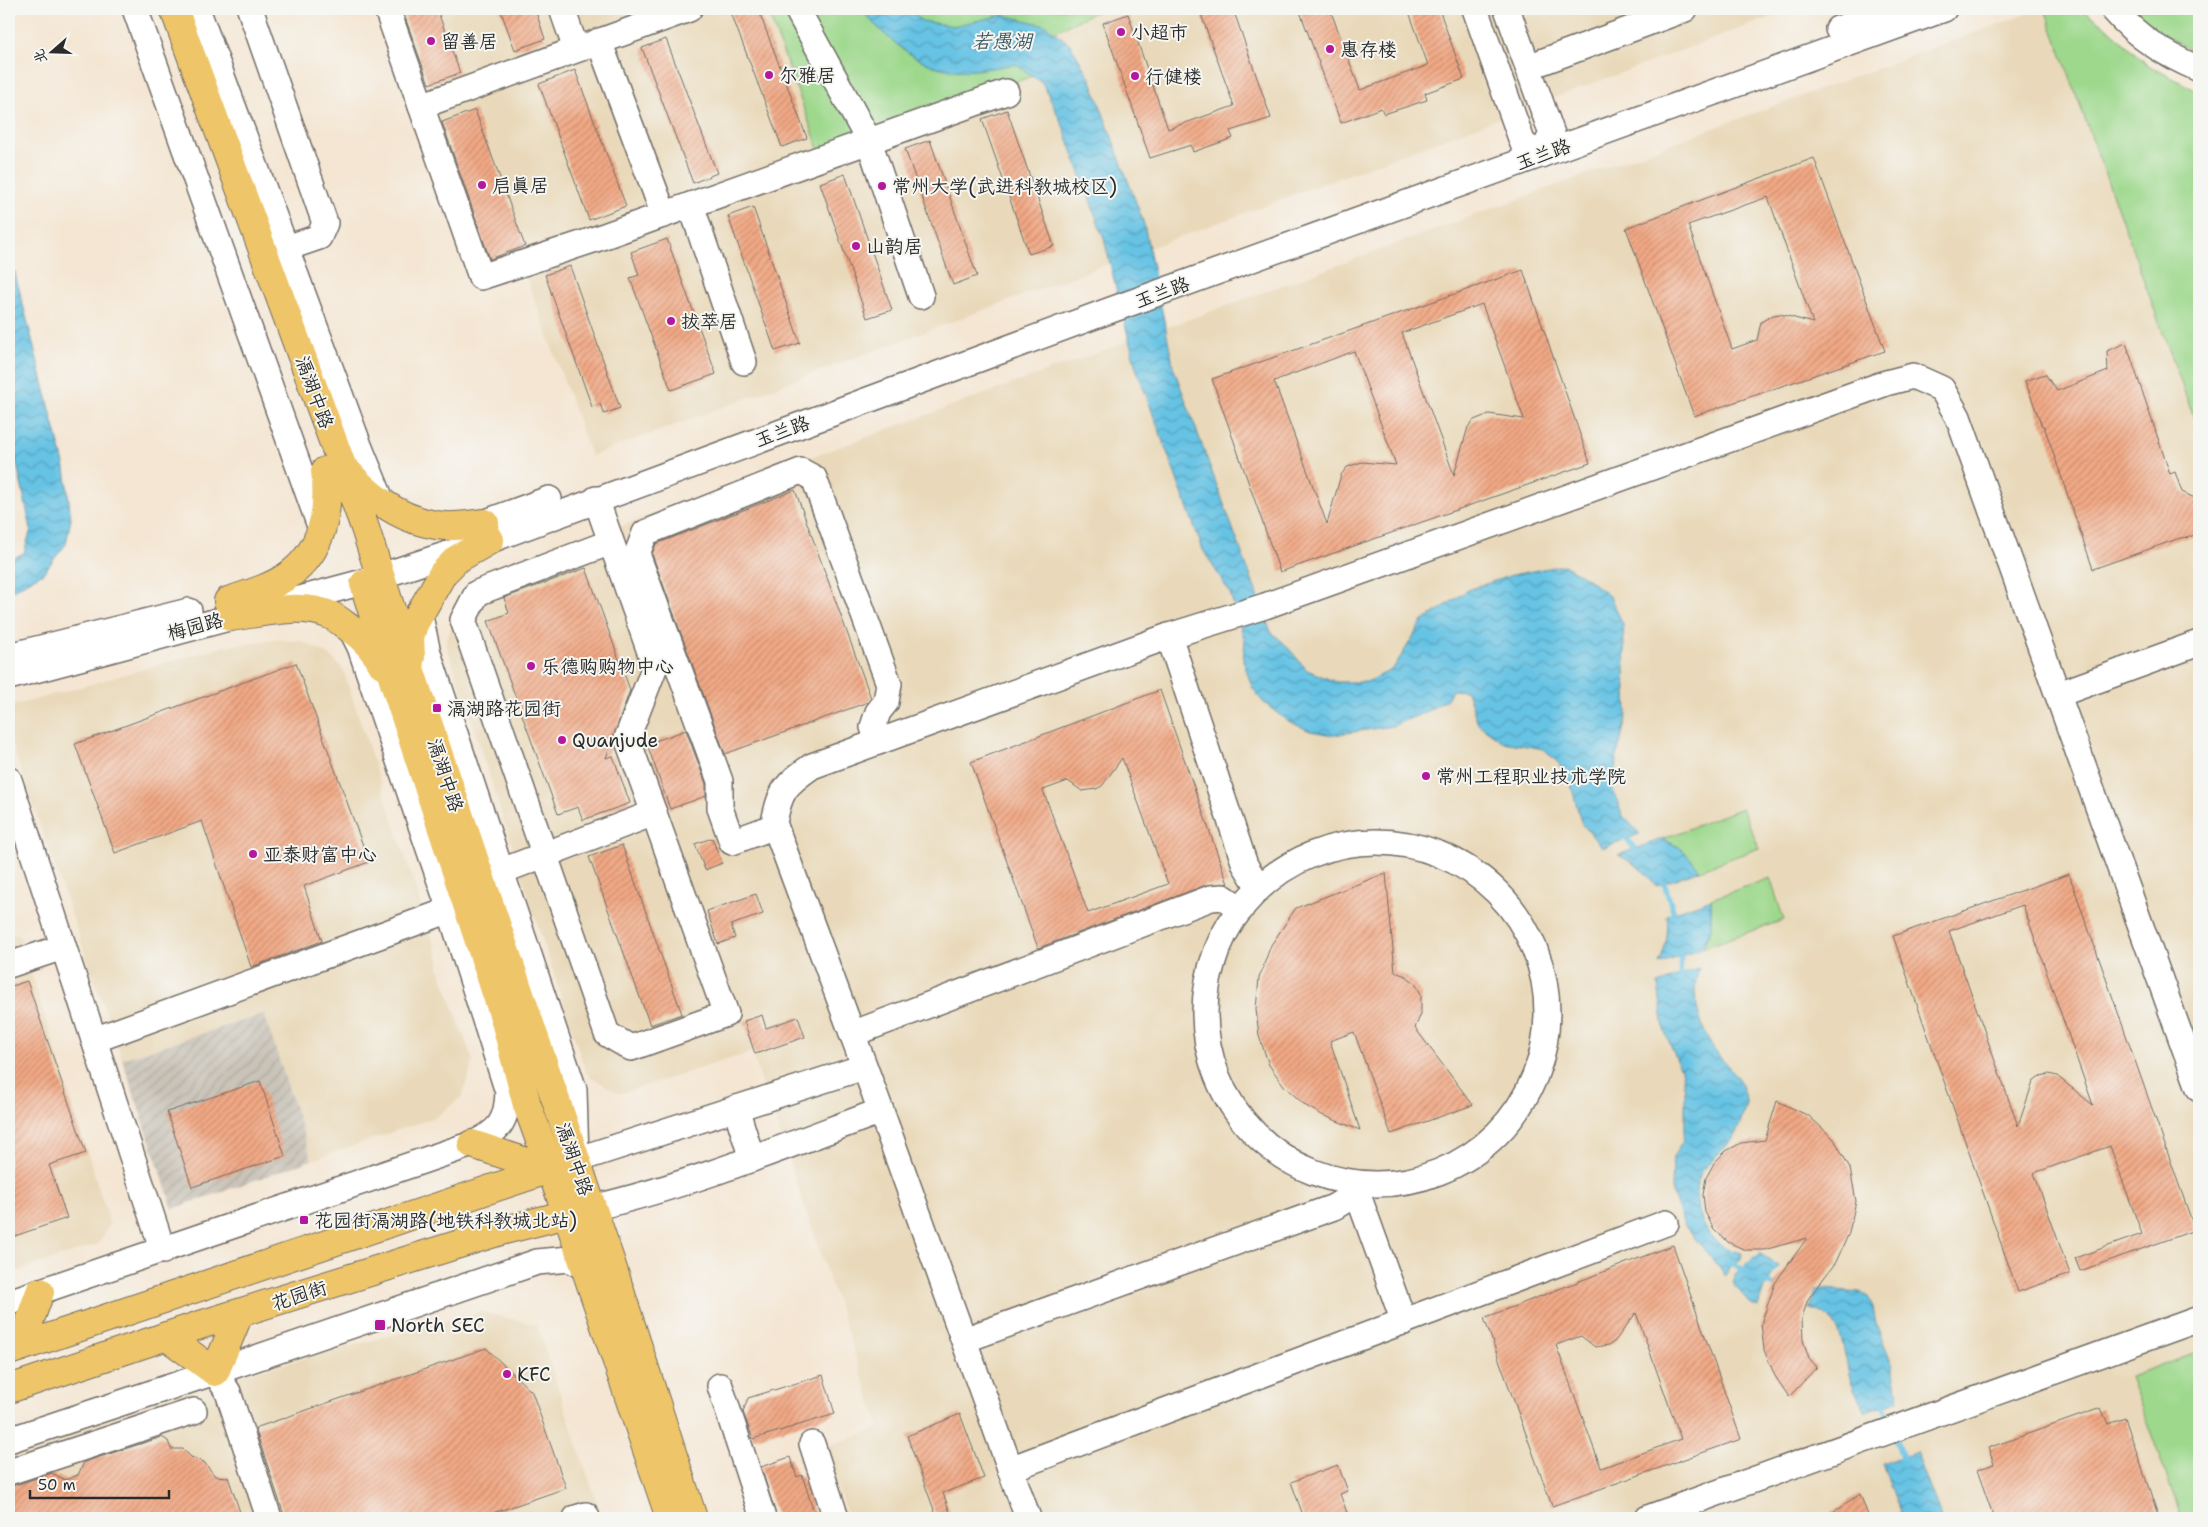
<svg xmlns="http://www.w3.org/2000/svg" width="2208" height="1527" font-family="'Shantell Sans','LXGW WenKai TC',sans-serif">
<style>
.built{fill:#e9d9ba}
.industrial{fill:url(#industrial-furrows)}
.green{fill:#9dd88c;stroke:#64825c}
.water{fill:url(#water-waves);stroke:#487788}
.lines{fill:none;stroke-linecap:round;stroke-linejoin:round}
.stream{stroke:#66c3e4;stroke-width:5.5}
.building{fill:url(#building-hatch);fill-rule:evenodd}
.minor-casing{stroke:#716c66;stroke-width:28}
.major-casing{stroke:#716c66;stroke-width:30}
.minor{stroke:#fff;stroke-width:25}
.major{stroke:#eec569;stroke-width:28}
.poi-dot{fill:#b5179e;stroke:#f6f6f2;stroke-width:2}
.labels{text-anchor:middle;stroke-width:4;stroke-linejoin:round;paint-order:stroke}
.poi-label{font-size:19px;fill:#2b2b2b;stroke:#f6f6f2;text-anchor:start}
.street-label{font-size:19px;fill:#2b2b2b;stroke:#f6f6f2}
.water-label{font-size:20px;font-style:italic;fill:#3d5962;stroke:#f6f6f2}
</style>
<defs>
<pattern id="industrial-furrows" width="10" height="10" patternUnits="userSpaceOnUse" patternTransform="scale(1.25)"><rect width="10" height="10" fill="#c9c3b8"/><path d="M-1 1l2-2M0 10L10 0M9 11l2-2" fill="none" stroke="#ada89e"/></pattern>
<pattern id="water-waves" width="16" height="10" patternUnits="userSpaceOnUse" patternTransform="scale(1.25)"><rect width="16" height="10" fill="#66c3e4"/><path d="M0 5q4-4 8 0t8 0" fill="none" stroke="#549fb9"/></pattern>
<pattern id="building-hatch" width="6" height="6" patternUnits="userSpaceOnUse" patternTransform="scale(1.25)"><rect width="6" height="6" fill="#f2a985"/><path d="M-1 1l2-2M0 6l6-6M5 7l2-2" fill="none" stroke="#c48a6d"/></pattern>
</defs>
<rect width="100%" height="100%" fill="#f6f6f2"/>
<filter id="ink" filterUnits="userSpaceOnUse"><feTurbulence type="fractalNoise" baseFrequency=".02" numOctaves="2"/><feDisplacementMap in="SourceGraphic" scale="10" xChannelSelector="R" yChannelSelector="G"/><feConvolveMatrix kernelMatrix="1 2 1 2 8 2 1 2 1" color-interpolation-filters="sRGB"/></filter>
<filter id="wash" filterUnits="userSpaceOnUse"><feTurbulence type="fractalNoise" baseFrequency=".0096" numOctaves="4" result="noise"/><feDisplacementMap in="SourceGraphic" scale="20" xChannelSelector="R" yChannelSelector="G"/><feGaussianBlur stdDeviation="1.12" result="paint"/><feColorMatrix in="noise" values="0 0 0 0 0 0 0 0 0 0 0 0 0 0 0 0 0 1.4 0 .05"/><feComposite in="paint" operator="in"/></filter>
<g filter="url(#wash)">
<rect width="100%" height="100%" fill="#f4e6d3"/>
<g class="built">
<polygon points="384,9 1793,9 591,456 522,265 480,279"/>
<polygon points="2040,9 2045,9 2199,432 2199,1518 848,1518 824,1447 880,1428 752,1052 619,1094 586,1073 446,643 459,605 617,528"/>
<polygon points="276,640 301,641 328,654 343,669 439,959 439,968 473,1061 462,1097 436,1117 312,1160 264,1014 122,1059 9,736 9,707 226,646"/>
<polygon points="19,934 110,1224 98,1244 9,1274 9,937"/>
<polygon points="481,1312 537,1325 602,1518 9,1518 9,1454 202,1385"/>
</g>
<polygon class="industrial" points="264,1014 312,1160 173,1209 122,1059"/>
<g class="green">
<polygon points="767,9 1102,9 1024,46 1035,75 820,152"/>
<polygon points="2045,9 2079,9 2102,23 2148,65 2199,92 2199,432"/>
<polygon points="2133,9 2199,9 2199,54 2149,26"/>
<polygon points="1742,808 1759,848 1700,870 1681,848 1662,839"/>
<polygon points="1770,878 1784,920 1702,948 1711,929 1711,899"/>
<polygon points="2199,1351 2199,1518 2182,1518 2130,1376"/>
</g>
<g class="water">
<path d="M861 9H907L922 21 953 26 1003 15 1045 25 1070 44 1090 78 1144 224 1174 369 1271 632 1284 643 1307 670 1336 682H1367L1393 669 1422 622 1468 590 1512 575 1564 565 1588 579 1610 597 1623 624 1627 714 1616 760 1613 789 1622 815 1640 834 1602 848 1581 822 1570 781 1559 764 1544 749 1503 742 1478 724 1467 691 1452 690 1447 699 1426 712 1392 726 1333 735 1310 731 1286 720 1263 702 1252 687 1243 660 1245 641 1230 593 1203 550 1136 368 1104 239 1063 126 1042 82 1015 64C992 68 965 74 941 68 911 61 880 32 861 9Z"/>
<polygon points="9,250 65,468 71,519 66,544 43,573 9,592 9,560 24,553 31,529 9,428"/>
<path d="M1662 839 1681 848 1700 870 1656 886C1646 871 1634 863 1618 855Z"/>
<path d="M1711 899V929L1702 948 1659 964C1666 947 1669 933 1667 915Z"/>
<path d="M1699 968C1698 973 1696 980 1695 986 1694 1004 1703 1033 1713 1048 1725 1066 1745 1078 1746 1102 1746 1107 1743 1112 1742 1117 1730 1166 1676 1158 1704 1225 1711 1241 1725 1250 1742 1253L1741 1259 1728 1269 1726 1276 1684 1225 1672 1192 1673 1157 1683 1141 1685 1125V1091L1681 1070 1664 1030 1658 984Z"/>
<polygon points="1759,1253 1779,1266 1764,1288 1758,1307 1750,1303 1732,1283 1735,1275"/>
<path d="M1825 1289 1860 1292 1868 1297 1873 1307 1876 1324 1893 1366 1899 1400 1866 1412C1861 1403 1855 1394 1852 1384 1842 1357 1847 1314 1809 1309L1816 1290Z"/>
<polygon points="1916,1452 1942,1518 1902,1518 1882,1464"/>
</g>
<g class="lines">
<g class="stream">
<polyline points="1624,835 1638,853"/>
<polyline points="1660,879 1665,886 1676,919"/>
<polyline points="1680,983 1681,950"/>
<polyline points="1730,1261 1749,1274"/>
<polyline points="1761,1281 1781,1288"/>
<polyline points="1882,1400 1890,1424"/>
<polyline points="1894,1435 1904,1464"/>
</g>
</g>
<g id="blocks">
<g class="building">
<polygon points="402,9 437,9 460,73 429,84"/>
<polygon points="500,9 535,9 545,39 515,50"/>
<polygon points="742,9 758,9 807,138 782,147 731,13"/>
<polygon points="1199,9 1233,9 1271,118 1230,131 1233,138 1193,152 1191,145 1150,158 1103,23 1128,14 1168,129 1234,106"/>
<polygon points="1299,9 1330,9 1360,90 1428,65 1408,9 1439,9 1464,79 1425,93 1427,100 1384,114 1381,108 1341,123"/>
<polygon points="666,39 717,173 693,183 642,48"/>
<polygon points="575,70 626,206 589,220 539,84"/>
<polygon points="475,110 525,246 490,259 442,122"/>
<polygon points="1007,110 1054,246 1029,254 982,119"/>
<polygon points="930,140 977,276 953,285 905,149"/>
<path d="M1814 158 1885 351 1694 416 1626 228ZM1768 197 1813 323 1780 314 1773 315 1761 322 1757 340 1732 349 1688 225Z"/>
<polygon points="845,174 892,310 867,318 820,183"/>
<polygon points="753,207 800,343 775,351 728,216"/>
<polygon points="667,239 716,374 671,390 630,278 639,275 631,252"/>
<polygon points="570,266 620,408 604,414 600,404 592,407 545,275"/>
<path d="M1523 270 1590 463 1280 572 1212 379ZM1482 304 1524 419 1489 414 1474 420 1468 427 1454 475 1402 333ZM1354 351 1396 465 1362 462 1347 467 1341 475 1327 524 1274 381Z"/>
<polygon points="2126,343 2170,474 2175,472 2182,492 2199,500 2199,532 2192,537 2180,538 2093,569 2044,426 2042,426 2025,381 2045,374 2057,391 2108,371 2107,351"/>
<polygon points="795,490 871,698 868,702 725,754 652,554 656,544"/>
<polygon points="586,568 630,690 606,758 613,756 630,803 583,820 578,807 558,814 488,621 509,613 504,598"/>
<polygon points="296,663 369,862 304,886 322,941 251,967 202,821 115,853 75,744"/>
<path d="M1160 690 1228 884 1206 885 1038 948 971 762ZM1122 758 1168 884 1088 913 1043 790 1068 781 1082 791 1096 789 1102 786Z"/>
<polygon points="686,730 706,784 706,796 670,809 647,744"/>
<polygon points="712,838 722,863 705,870 695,844"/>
<polygon points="622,845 682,1014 650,1025 589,857"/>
<polygon points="1386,873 1395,972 1406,976 1415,983 1421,994 1421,1014 1415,1028 1473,1105 1391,1134 1354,1032 1330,1041 1360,1130 1322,1115 1306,1106 1285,1087 1269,1065 1259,1036 1256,1009 1259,978 1271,945 1296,908"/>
<path d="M2069 874 2195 1230 2080 1271 2075 1258 2142 1234 2110 1146 2034 1173 2070 1274 2018 1292 1893 936ZM2023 905 2093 1105 2057 1076 2049 1074 2041 1076 2033 1082 2018 1126 1949 931Z"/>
<polygon points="756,894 763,914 731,925 735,938 718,944 707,911"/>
<polygon points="27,981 86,1153 49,1165 67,1218 9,1238 9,987"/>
<polygon points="762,1015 766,1028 798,1017 805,1037 755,1054 744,1021"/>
<polygon points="260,1081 285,1156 192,1187 167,1112"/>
<polygon points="1777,1101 1809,1116 1834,1139 1850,1168 1856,1201 1849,1233 1836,1262 1808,1299 1802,1318 1803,1340 1809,1358 1817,1367 1789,1397 1775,1376 1764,1350 1761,1324 1775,1283 1807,1238 1764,1250 1745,1250 1728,1242 1714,1229 1705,1212 1703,1195 1706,1178 1714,1163 1726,1151 1741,1143 1765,1140"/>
<path d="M1673 1245 1741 1439 1552 1506 1484 1318ZM1636 1313 1681 1439 1601 1468 1556 1345 1581 1336 1595 1347 1609 1345 1615 1341Z"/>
<polygon points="486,1348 532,1392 566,1488 479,1518 285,1518 255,1428"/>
<polygon points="823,1375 835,1414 753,1439 743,1412 748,1398"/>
<polygon points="2101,1408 2108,1424 2125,1418 2159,1518 1994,1518 1977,1470 1994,1464 1988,1448"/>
<polygon points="960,1414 984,1478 943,1493 952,1518 937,1518 907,1436"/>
<polygon points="162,1437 168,1441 171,1449 183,1449 191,1457 204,1462 215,1476 228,1477 242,1518 9,1518 9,1487 52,1473 65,1480 78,1475 84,1462"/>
<polygon points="790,1457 797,1477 802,1475 816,1518 777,1518 761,1467"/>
<polygon points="1338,1465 1348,1491 1340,1494 1349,1518 1304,1518 1291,1482"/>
<polygon points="1860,1494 1869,1518 1824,1518"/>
</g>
</g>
</g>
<g filter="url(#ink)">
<use href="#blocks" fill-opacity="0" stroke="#716c66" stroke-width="1"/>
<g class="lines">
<g class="minor-casing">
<g id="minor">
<polyline points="135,9 321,529"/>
<polyline points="197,9 360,448 382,502"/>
<polyline points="250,9 325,223 319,237 269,254"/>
<polyline points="387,9 481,277 593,240 1006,92"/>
<polyline points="562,9 576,49"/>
<polyline points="797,9 869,141 921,296"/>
<polyline points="1475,9 1523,144 1541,155 1552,134 1507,9"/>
<path d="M2113 9C2138 38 2164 54 2199 69"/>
<polyline points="1838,29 1892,9"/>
<polyline points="599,41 664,215"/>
<polyline points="1528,67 1685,9"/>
<polyline points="421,106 689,9"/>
<polyline points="691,205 744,362"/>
<polyline points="596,499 655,666 627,738 726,1014 631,1048 607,1034 463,620 477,593 611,542"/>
<polyline points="467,529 549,499"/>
<polyline points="419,612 428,653 574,1090 576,1160 864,1067"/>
<polyline points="1169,636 1245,865 1258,886"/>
<polyline points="9,656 189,611"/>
<polyline points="9,677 363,582 490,540 1111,310 1944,9"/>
<polyline points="2059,694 2199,643"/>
<polyline points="9,780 163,1251"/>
<polyline points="775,826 732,842 720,808 720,781 637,554 645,533 801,471 814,478 889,684 886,702 878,712 873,727 878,742"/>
<circle cx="1376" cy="1013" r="171"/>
<polyline points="502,871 654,813"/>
<polyline points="9,965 63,947"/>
<polyline points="852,1034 1211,898 1223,897 1241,909"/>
<polyline points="94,1040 450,910"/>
<polyline points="736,1108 752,1159"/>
<polyline points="1354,1184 1404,1322"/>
<path d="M592 1208C691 1185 786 1146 881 1111"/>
<path d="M9 1302 472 1144C499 1132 507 1122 508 1092L450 910 360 647 353 633"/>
<polyline points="964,1340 1334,1207 1347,1199 1354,1184"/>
<polyline points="215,1372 228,1392 269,1518"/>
<polyline points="720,1386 763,1518"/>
<polyline points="9,1440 215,1372 537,1262 570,1259 586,1269"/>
<polyline points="812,1444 836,1518"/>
<polyline points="1010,1469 1666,1223"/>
<polyline points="9,1472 194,1411"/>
<polyline points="576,1518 586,1515 587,1518"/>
<path d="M1028 1518 881 1111 774 823C780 790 785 785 812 766L1169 636 1265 606 1886 383 1913 376 1942 389 1958 417 2199 1088"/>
<polyline points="1648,1518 2199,1319"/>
</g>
</g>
<g class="major-casing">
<g id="major">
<polyline points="174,9 364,525 417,690 610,1260 693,1518"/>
<path d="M348 472C374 501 406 523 445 526 458 527 472 524 485 523"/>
<polyline points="364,584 394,683 504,1017 527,1105 567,1214 670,1518"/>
<path d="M228 601C249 594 271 588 289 575 323 551 330 509 325 471"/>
<path d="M230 617C262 613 299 602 330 615 337 618 345 625 352 630 365 640 374 649 382 664"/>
<polyline points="411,657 410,638 414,624 443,573 457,559 490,540"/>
<polyline points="472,1144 551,1170"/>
<polyline points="166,1336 215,1372 239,1314"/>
<polyline points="20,1347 40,1292"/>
<polyline points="9,1351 568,1163"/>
<polyline points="9,1389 200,1325 501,1231 583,1210"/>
</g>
</g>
<use href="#minor" class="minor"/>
<use href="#major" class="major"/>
</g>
</g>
<g class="poi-dot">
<circle cx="1121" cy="32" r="5"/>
<circle cx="431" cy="41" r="5"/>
<circle cx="1330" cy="49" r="5"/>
<circle cx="769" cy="75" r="5"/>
<circle cx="1135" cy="76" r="5"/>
<circle cx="482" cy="185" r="5"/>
<circle cx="882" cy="186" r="5"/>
<circle cx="856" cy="246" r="5"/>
<circle cx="671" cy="321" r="5"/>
<circle cx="531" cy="666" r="5"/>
<rect x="432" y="703" width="10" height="10" rx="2.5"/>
<circle cx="562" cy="740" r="5"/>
<circle cx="1426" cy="776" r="5"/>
<circle cx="253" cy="854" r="5"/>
<rect x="299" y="1215" width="10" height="10" rx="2.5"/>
<rect x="374" y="1319" width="12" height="12" rx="2.5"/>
<circle cx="507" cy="1374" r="5"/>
</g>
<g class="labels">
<g class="poi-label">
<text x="1131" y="39">小超市</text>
<text x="441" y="48">留善居</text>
<text x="1340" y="56">惠存楼</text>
<text x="779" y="82">尔雅居</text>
<text x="1145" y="83">行健楼</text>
<text x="492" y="192">启真居</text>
<text x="892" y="193">常州大学(武进科教城校区)</text>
<text x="866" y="253">山韵居</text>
<text x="681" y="328">拔萃居</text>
<text x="541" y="673">乐德购购物中心</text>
<text x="447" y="715">滆湖路花园街</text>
<text x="572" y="747">Quanjude</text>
<text x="1436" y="783">常州工程职业技术学院</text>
<text x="263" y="861">亚泰财富中心</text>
<text x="314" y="1227">花园街滆湖路(地铁科教城北站)</text>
<text x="391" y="1332">North SEC</text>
<text x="517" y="1381">KFC</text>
</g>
<g class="street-label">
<text transform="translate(1543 154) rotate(-20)" y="7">玉兰路</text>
<text transform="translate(1162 292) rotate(-20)" y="7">玉兰路</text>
<text transform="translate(315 392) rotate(70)" y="7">滆湖中路</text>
<text transform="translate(782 431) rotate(-20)" y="7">玉兰路</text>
<text transform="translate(195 626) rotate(-15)" y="7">梅园路</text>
<text transform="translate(446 775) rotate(72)" y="7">滆湖中路</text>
<text transform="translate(575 1159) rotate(71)" y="7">滆湖中路</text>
<text transform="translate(299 1295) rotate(-18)" y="7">花园街</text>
</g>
<g class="water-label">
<text x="1002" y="48">若愚湖</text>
</g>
</g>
<rect width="2208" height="1527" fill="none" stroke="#f6f6f2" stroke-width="30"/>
<g transform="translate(52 52) rotate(250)" stroke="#f6f6f2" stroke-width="4" paint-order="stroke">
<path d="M0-4L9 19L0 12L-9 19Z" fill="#2b2b2b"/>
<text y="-8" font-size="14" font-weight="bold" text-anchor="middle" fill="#2b2b2b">北</text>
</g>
<path d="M30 1490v8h139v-8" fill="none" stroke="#2b2b2b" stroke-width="2.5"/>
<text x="38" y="1490" font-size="15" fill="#2b2b2b" stroke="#f6f6f2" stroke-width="4" paint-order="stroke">50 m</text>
</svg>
